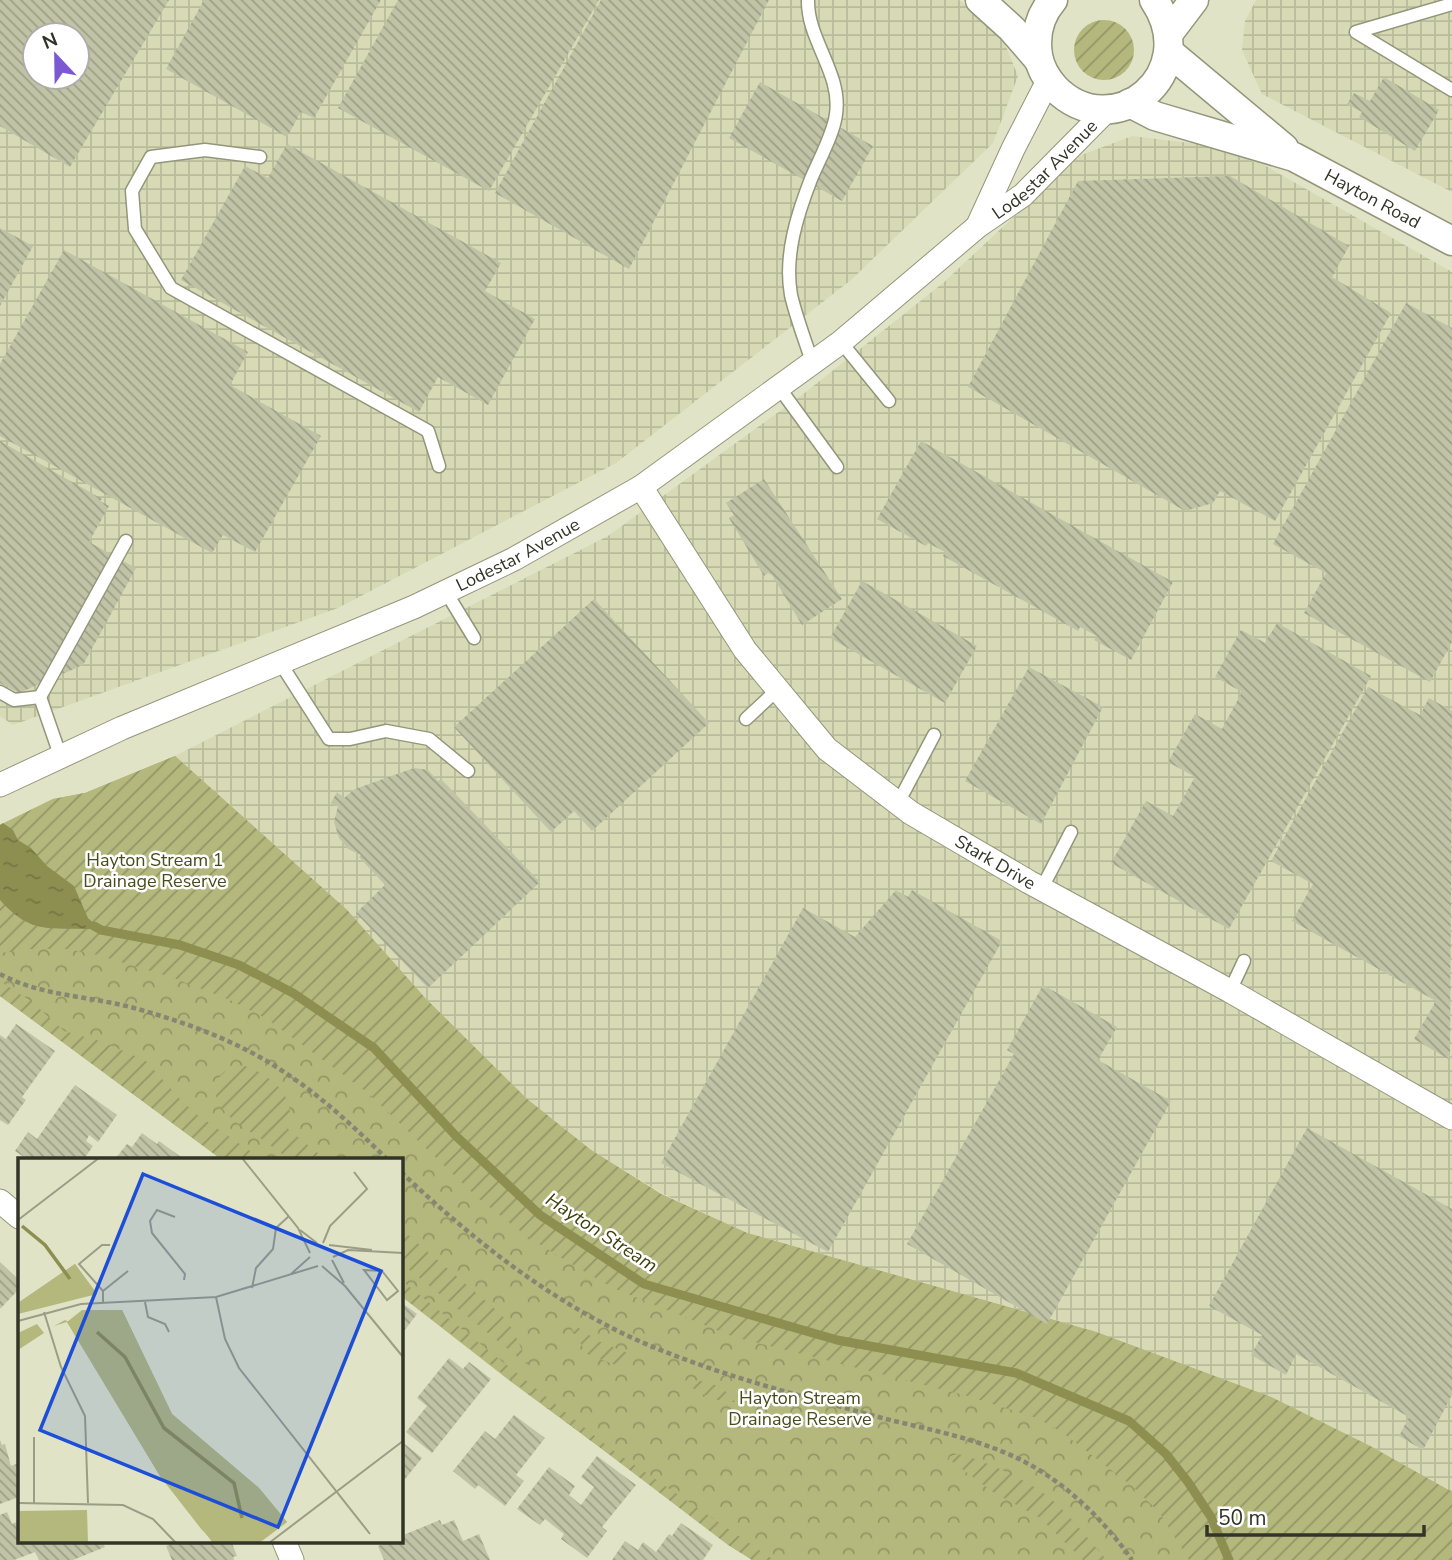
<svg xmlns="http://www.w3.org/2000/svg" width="1452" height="1560" font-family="'Nunito Sans',sans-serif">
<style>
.industrial{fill:url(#industrial-grid);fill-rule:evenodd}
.park{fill:url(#park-crowns)}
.garden{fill:url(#garden-furrows)}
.water{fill:url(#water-ripples)}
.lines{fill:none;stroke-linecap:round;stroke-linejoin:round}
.stream{stroke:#8c8f50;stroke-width:9}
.building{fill:url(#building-back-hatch);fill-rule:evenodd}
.service-casing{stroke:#93967a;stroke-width:15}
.minor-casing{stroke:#93967a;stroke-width:25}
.tertiary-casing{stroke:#93967a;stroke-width:31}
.path{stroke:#858772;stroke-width:4.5;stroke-dasharray:5 3.5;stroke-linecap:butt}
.service{stroke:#fff;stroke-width:12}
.minor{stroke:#fff;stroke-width:23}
.tertiary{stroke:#fff;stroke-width:28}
.labels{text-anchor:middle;stroke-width:5;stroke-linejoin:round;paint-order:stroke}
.street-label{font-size:18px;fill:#333428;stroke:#fff}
.park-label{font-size:18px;fill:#4b4c1c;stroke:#fff}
.water-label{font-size:19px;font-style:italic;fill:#404210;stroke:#fff}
.inset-river{fill:none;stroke:#8c8f50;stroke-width:3.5}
.inset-road{fill:none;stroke:#9b9d86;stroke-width:2}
.view{fill:#1d4ed8;fill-opacity:0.15;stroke:#1d4ed8;stroke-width:3.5}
.inset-edge{fill:none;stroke:#333428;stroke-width:3.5}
</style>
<defs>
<pattern id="industrial-grid" width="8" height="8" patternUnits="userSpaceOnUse" patternTransform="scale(1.75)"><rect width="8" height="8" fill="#d7dab4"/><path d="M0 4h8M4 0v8" fill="none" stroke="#b9bc9b"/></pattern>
<pattern id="park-crowns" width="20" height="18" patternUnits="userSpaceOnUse" patternTransform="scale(1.75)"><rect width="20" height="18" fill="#b4b87c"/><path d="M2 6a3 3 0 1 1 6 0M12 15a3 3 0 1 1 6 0" fill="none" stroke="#939666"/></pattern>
<pattern id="garden-furrows" width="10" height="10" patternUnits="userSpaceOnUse" patternTransform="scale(1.75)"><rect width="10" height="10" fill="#b4b87c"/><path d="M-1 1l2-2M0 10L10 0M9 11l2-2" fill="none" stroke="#939666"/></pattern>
<pattern id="water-ripples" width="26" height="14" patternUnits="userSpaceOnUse" patternTransform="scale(1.75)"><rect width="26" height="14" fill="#8c8f50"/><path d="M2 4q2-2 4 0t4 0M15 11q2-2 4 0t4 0" fill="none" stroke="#737642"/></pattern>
<pattern id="building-back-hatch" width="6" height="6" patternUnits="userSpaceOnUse" patternTransform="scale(1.75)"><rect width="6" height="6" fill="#c1c3a6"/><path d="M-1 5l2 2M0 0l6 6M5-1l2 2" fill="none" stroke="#9d9f87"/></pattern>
</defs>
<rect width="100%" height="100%" fill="#e0e3c5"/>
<g class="industrial">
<path d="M0 0H959L999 29 1018 76 993 143 851 280 616 463 338 608 13 725 0 716ZM35 35H77V77H35Z"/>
<polygon points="1256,0 1452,0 1452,192 1262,94 1242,50 1245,21"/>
<polygon points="1132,136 1198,144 1264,165 1452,272 1452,1492 1370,1446 1271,1397 1096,1332 747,1233 661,1193 591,1150 527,1099 426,999 347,910 175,756 608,536 802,395 943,283 1079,156"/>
</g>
<polygon class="park" points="175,756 347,910 426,999 527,1099 591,1150 661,1194 747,1233 1096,1332 1271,1397 1370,1446 1452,1492 1452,1560 752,1560 510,1381 401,1296 401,1159 221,1159 0,996 0,825 53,799 85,793"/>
<g class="garden">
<circle cx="1104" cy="50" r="30"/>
<polygon points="175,756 347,910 426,999 527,1099 591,1150 661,1194 747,1233 1096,1332 1271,1397 1370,1446 1452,1492 1452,1560 1189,1560 1159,1512 1132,1486 1063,1433 1037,1418 964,1395 734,1337 613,1288 568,1262 528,1237 479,1199 368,1093 267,1019 230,1000 174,978 98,955 67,949 30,949 0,953 0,825 53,799 85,793"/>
<polygon points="0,981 32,1002 64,1031 103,1042 146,1061 179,1098 196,1114 262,1159 221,1159 0,996"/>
<path d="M245 1066C265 1073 288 1088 290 1112 291 1117 289 1124 288 1129L325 1159C315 1159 302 1161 293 1159 284 1157 273 1147 266 1142 246 1128 204 1108 218 1079 223 1069 234 1066 245 1066Z"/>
<polygon points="401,1229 501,1314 513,1330 529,1366 401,1263"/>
<polygon points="401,1280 611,1449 774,1560 752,1560 728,1545 401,1296"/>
<polygon points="573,1324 598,1341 630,1354 632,1358 624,1365 618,1366 587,1354 570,1326"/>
<path d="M690 1379C710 1383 723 1384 735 1402 715 1402 701 1395 686 1383V1380Z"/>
<path d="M957 1454C981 1458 1033 1483 1051 1499 1072 1517 1088 1540 1107 1560H1083L1040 1518 993 1492 950 1460 949 1457Z"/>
</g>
<path class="water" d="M3 823 13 830 18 840 31 848 47 866 74 886 88 918 101 930C56 925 34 939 0 900V825Z"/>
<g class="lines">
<polyline class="stream" points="94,926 101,930 180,945 239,965 293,993 374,1048 456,1136 540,1215 644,1284 837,1340 1016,1373 1129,1421 1166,1454 1188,1482 1211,1517 1229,1560"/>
</g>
<g class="building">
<path d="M0 0H169L70 167 0 126ZM35 35H77V77H35Z"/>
<polygon points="204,0 381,0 314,118 301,112 287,137 166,69"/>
<polygon points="398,0 599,0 489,191 338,108"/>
<polygon points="601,0 769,0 629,269 495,193"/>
<polygon points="1384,77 1439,110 1415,151 1359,117 1362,112 1347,104 1354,93 1370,101"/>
<polygon points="760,82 873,146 842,201 729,138"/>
<polygon points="287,144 501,263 485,291 535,319 488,405 438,377 419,412 181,280 245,166 268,178"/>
<polygon points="1230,176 1349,246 1332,277 1391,313 1275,521 1220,491 1213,503 1185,511 968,387 1078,181"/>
<polygon points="0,228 33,246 0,306"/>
<polygon points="64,250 248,352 230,385 321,436 255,552 223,535 212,553 0,436 0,364"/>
<polygon points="1406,303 1452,328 1452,642 1430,682 1304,613 1326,573 1273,544"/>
<polygon points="0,441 102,499 100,501 109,506 89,542 136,568 83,665 19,693 0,683"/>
<polygon points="921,441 1173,582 1131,660 1094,640 1097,636 1080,627 1078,631 943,556 945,552 928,543 926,546 877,519"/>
<polygon points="764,479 842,599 802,625 772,575 768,573 764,576 729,518 734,515 726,503"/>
<polygon points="862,581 977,646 945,703 830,638"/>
<polygon points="594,599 709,723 592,831 574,811 551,832 454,727"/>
<polygon points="1277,623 1371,676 1229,929 1111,863 1146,801 1173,816 1195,777 1168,762 1195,714 1222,729 1242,692 1215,677 1241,630 1265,643"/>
<polygon points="1029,667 1103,707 1041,824 965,781"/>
<polygon points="1368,687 1420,715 1429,698 1452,711 1450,1060 1414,1039 1436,1001 1292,921 1313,884 1271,861"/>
<polygon points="414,768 428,770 438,781 441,779 540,882 428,988 356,913 385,885 359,857 361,855 348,849 339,838 334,822 338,806 331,803 337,792 344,798 355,789"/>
<polygon points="896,890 908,897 912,890 1002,941 828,1252 661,1163 803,908 855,937"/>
<polygon points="1043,985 1117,1027 1098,1060 1171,1101 1047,1324 907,1244 1014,1054 1007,1050"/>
<polygon points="16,1024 55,1051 22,1097 26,1100 8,1125 0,1120 0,1035 6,1039"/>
<polygon points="75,1085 117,1115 98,1142 89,1135 86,1141 93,1146 84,1159 27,1159 15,1151 28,1132 37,1139"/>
<polygon points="1307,1128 1452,1209 1452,1395 1423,1450 1399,1436 1409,1417 1296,1354 1286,1375 1251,1355 1262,1335 1209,1306"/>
<polygon points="142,1133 157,1144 159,1141 181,1157 179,1159 115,1159 127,1144 132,1147"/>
<polygon points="0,1262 19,1280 19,1289 0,1309"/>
<polygon points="401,1302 417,1314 401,1335"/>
<polygon points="449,1358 463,1369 469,1362 491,1379 432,1453 406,1432 427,1406 417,1398"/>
<polygon points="514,1415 545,1438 516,1475 524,1481 505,1506 478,1485 475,1489 453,1471 485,1431 495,1439"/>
<polygon points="0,1440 2,1445 5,1444 11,1466 19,1463 19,1497 0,1504"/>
<polygon points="401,1441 422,1458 401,1484"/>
<polygon points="597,1456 636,1485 602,1527 607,1531 587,1558 561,1539 564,1534 545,1519 540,1525 517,1509 549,1467 575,1486 569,1495 581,1505 594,1487 581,1477"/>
<polygon points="7,1512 12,1524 19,1521 19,1541 102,1541 105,1547 73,1560 39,1560 35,1552 14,1560 0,1560 0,1515"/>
<polygon points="440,1520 442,1525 454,1520 463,1541 479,1534 490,1560 384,1560 378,1546 391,1541 401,1541 401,1536"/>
<polygon points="681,1523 713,1545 703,1560 612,1560 625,1541 638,1550 643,1542 656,1552 669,1534 672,1536"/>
<polygon points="179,1541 231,1541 237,1556 233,1557 234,1560 172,1560 166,1546"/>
</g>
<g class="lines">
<g class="service-casing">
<g id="service">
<path d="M808 0C807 40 842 73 836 114 834 133 819 160 811 179 797 215 784 256 791 295 796 317 805 340 812 362"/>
<polyline points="1452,4 1356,32 1452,90"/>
<polyline points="260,157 205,150 151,157 132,191 135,229 171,288 428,431 439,466"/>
<polyline points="841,342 889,401"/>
<polyline points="778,386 837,467"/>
<polyline points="446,592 474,638"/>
<polyline points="281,664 329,739 350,739 386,731 429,739 468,771"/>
<polyline points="0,692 14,700 40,697"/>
<polyline points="746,719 776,691"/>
<polyline points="60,755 40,697 126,541"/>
<polyline points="898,803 934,735"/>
<polyline points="1042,888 1071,832"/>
<polyline points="1230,991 1244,961"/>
</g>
</g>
<g class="minor-casing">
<g id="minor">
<polyline points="979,223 1013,149 1048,81"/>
<path id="s1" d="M641 487 745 650 827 749 911 813 1029 882 1230 991 1452 1118"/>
<path id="s2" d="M0 785 122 728 414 607 514 559 641 487 841 342 978 226 1023 195 1108 109"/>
<polyline points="0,1201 19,1217"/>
<polyline points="284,1541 292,1560"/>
</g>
</g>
<g class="tertiary-casing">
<g id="tertiary">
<polyline points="980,0 1012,29 1038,59"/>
<path d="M1053 0C1039 16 1035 35 1038 55 1040 68 1046 78 1055 88 1113 147 1204 74 1154 0"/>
<polyline points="1169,33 1194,0"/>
<polyline points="1169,52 1284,148"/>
<path id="s3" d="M1130 103 1155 116 1294 157 1452 241"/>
</g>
</g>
<g class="path">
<path d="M0 974C40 996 90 996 134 1008 185 1022 237 1041 281 1070 320 1095 354 1127 387 1159"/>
<path d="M401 1172C476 1243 561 1310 658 1349 732 1379 809 1398 886 1419 931 1430 980 1439 1023 1461 1066 1483 1104 1520 1132 1560"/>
</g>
<use href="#service" class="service"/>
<use href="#minor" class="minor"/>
<use href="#tertiary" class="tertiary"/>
</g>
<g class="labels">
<g class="street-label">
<text dy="6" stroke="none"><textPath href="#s2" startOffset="1222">Lodestar Avenue</textPath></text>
<text dy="6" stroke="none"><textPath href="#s3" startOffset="262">Hayton Road</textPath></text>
<text dy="6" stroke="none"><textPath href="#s2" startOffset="567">Lodestar Avenue</textPath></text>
<text dy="6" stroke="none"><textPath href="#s1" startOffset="525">Stark Drive</textPath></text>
</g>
<g class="park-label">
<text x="155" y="866">Hayton Stream 1<tspan x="155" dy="21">Drainage Reserve</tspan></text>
<text x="800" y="1404">Hayton Stream<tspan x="800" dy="21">Drainage Reserve</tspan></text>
</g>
<g class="water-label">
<text transform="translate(602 1232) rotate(33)" y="7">Hayton Stream</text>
</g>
</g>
<g transform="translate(18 1158)">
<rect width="385" height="385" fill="#e0e3c5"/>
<path d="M57 106 79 136 0 156V145ZM64 152H104L154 256 241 330 269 364 241 385H195L142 318 49 164ZM19 166 26 175 0 192V175ZM69 352 70 385H0V353Z" fill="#b4b87c"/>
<path d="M57 106 79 136 52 141 42 130H33L0 151V145ZM64 152H104L154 256 241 330 269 364 241 385H222L215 341 204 322 140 268 101 201 60 171ZM47 162 54 166 79 200 156 335 200 385 184 372 142 318 49 164 36 168ZM92 207 98 212V221L121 276 88 214Z" fill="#b4b87c"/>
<path d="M28 362H56V385H28Z" fill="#b4b87c"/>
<path class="inset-river" d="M4 68 27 87 52 121M79 174 107 199 146 270 216 325 224 360"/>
<path class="inset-road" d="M224 0 280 70 292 95M157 59 139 52 132 63 134 75 167 116 166 122M0 62 81 0M282 72 299 85M305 85 312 68 349 31 336 14M311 87 354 92M315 99 330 92 385 95M314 102 326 125M304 108 327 128 385 199M346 112 364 113 380 133 369 142ZM273 116 292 99M234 130 238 110 255 91 258 70 271 58M85 133 61 106 84 87H92M198 139 207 181 221 210 352 376M85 144V133L110 113M127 144 130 159 147 166 151 174M26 154 43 209 67 258 70 345M0 163 63 146 198 139 300 108M16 279V345M0 345 105 347 135 361 158 385M251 385 385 283"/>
<path class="view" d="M125 16 363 113 260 369 22 272Z"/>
<rect width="385" height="385" class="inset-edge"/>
</g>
<g transform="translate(56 56) rotate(338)"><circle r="33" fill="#ffffff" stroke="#adaea9" stroke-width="2"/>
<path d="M0-5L12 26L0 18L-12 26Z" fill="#7c59d3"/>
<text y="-10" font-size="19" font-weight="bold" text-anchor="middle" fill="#333428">N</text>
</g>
<path d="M1207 1525v10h217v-10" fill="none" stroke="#333428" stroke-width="3.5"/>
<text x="1218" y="1525" font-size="21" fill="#333428" stroke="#ffffff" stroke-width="5" paint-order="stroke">50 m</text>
</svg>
